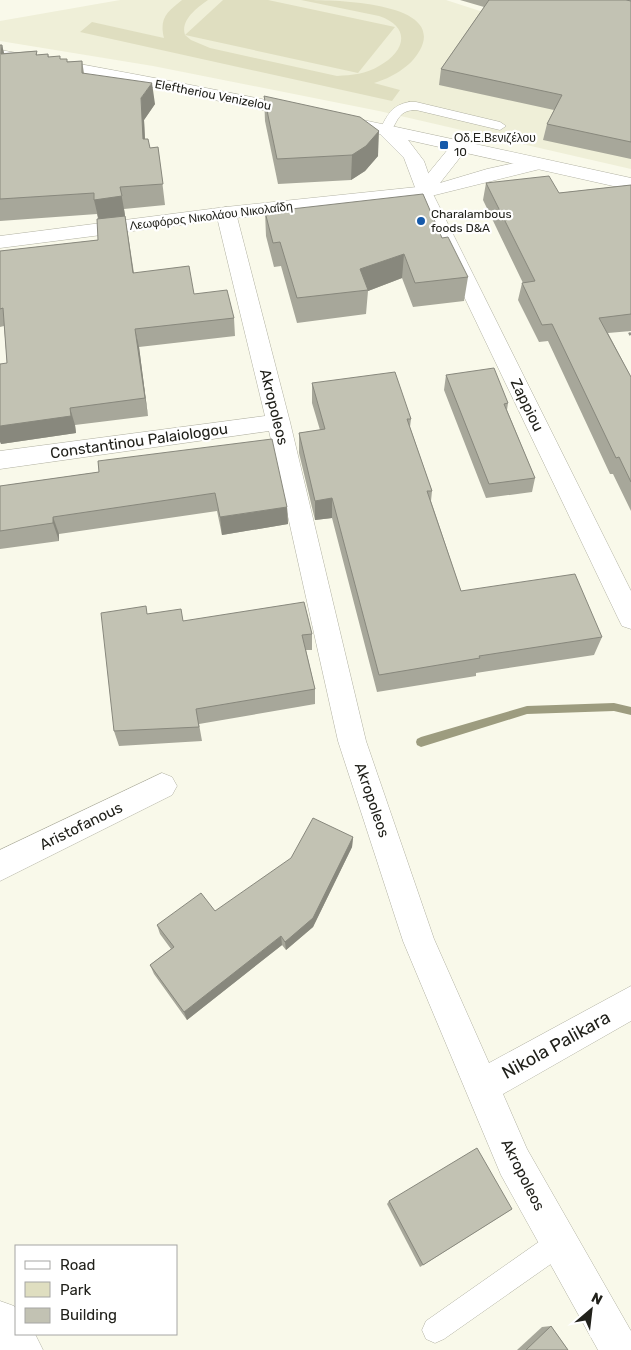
<svg xmlns="http://www.w3.org/2000/svg" width="631" height="1350" font-family="Rubik,sans-serif">
<style>
.built{fill:#efefd8}
.green{fill:#dfdec0}
.lines{fill:none;stroke-linecap:round;stroke-linejoin:round}
.stream{fill:#9d9c7f;fill-rule:evenodd}
.service-casing{stroke:#b1b1a2;stroke-width:1}
.minor-casing{stroke:#b1b1a2;stroke-width:1}
.tertiary-casing{stroke:#b1b1a2;stroke-width:1}
.secondary-casing{stroke:#b1b1a2;stroke-width:1}
.path{stroke:#939389;stroke-width:2.5;stroke-dasharray:3 2;stroke-linecap:butt}
.service{fill:#fff;fill-rule:evenodd}
.minor{fill:#fff;fill-rule:evenodd}
.tertiary{fill:#fff;fill-rule:evenodd}
.secondary{fill:#fff;fill-rule:evenodd}
.wall{fill:#a7a79a}
.shaded-wall{fill:#88887d}
.building{fill:#c2c2b3;stroke:#88887d}
.poi-dot{fill:#165aaa;stroke:#fff;stroke-width:2}
.labels{text-anchor:middle;stroke-width:4.5;stroke-linejoin:round;paint-order:stroke}
.far-street-label{font-size:12px;fill:#21211b;stroke:#fff}
.far-poi-label{font-size:12px;fill:#21211b;stroke:#fff;text-anchor:start}
.street-label{font-size:15px;fill:#21211b;stroke:#fff}
.near-street-label{font-size:18px;fill:#21211b;stroke:#fff}
</style>
<rect width="100%" height="100%" fill="#f9f9ea"/>
<polygon class="built" points="120,0 446,0 579,43 631,55 631,169 379,111 153,66 0,41 0,21"/>
<path class="green" d="M182 0H208C198 7 180 20 185 35L223 0H268L395 27 358 73 185 35 191 40 210 48 337 76C352 75 366 74 379 66 405 52 412 27 379 16L301 0C327 0 447 0 420 50 411 67 391 78 374 83L400 90 392 101 80 32 92 22 164 38C159 18 167 12 182 0Z"/>
<g class="lines">
<polygon class="stream" points="614,703 631,707 631,715 614,711 527,714 421,747 417,745 416,742 417,739 421,737 527,706"/>
<g class="service-casing">
<g id="service">
<path d="M409 102H416L500 122 506 126 500 130 416 110C399 110 398 120 390 133H382L380 130C387 115 392 105 409 102Z"/>
<polygon points="559,1230 568,1234 572,1243 568,1252 444,1339 435,1343 426,1339 422,1330 426,1321 550,1234"/>
</g>
</g>
<g class="minor-casing">
<g id="minor">
<polygon points="423,186 430,188 432,192 631,591 631,629 622,626 618,618 414,192 416,188"/>
<polygon points="226,207 233,209 236,213 290,422 366,741 434,939 489,1063 631,986 631,1021 503,1094 527,1149 631,1331 631,1350 598,1350 501,1175 403,941 338,741 269,431 0,469 0,451 265,416 216,213 219,209"/>
<polygon points="162,773 172,777 177,786 172,795 0,881 0,850"/>
<polygon points="0,1301 14,1306 16,1309 16,1334 35,1334 43,1350 0,1350"/>
</g>
</g>
<g class="tertiary-casing">
<polygon id="tertiary" points="460,141 466,142 469,146 440,183 487,169 537,158 544,160 546,164 544,168 423,198 226,219 0,248 0,236 226,207 417,187 454,142"/>
</g>
<g class="secondary-casing">
<path id="secondary" d="M0 50C212 86 421 132 631 178V190L408 140 424 161 434 190 432 194 425 196 418 194 416 190 404 158 380 134 112 79 0 60Z"/>
</g>
<polyline class="path" points="627,328 631,336"/>
<use href="#service" class="service"/>
<use href="#minor" class="minor"/>
<use href="#tertiary" class="tertiary"/>
<use href="#secondary" class="secondary"/>
</g>
<g class="wall">
<polygon points="460,0 631,0 631,159 543,140 547,124 554,110 439,85 441,69 484,7"/>
<polygon points="0,45 2,45 4,53 37,51 37,55 48,54 49,57 67,62 82,61 84,73 155,104 144,120 145,139 150,148 158,147 165,205 124,209 134,273 194,294 234,318 235,336 139,347 148,416 75,425 76,433 1,444 7,363 4,326 0,327 0,251 98,240 98,219 97,214 0,221"/>
<polygon points="264,96 378,156 365,171 351,180 278,184 265,121"/>
<polygon points="486,183 559,193 631,185 631,331 608,333 631,377 631,511 613,474 610,474 548,341 539,342 518,300 522,283 523,283 483,200"/>
<polygon points="265,212 442,238 468,277 464,301 413,307 402,278 368,291 366,314 297,323 281,266 274,267 266,236"/>
<polygon points="446,375 508,403 507,410 535,478 532,492 486,498 444,390"/>
<polygon points="312,383 411,419 410,427 432,491 431,501 461,591 602,637 594,655 476,673 476,676 377,692 332,518 315,520 299,453 299,433 320,430 312,403"/>
<polygon points="98,461 287,507 288,524 222,535 217,511 59,534 59,541 0,549 0,486 99,472"/>
<polygon points="148,614 184,621 312,634 312,650 306,650 315,689 315,704 199,724 202,741 119,746 114,731"/>
<polygon points="353,837 352,847 313,927 286,950 282,945 187,1020 154,974 150,965 171,949 160,934 157,925 215,911"/>
<polygon points="389,1201 512,1209 420,1267 387,1204"/>
<polygon points="551,1326 568,1350 517,1350 542,1327"/>
</g>
<g class="shaded-wall">
<polygon points="2,45 7,66 1,54"/>
<polygon points="152,83 155,104 144,120 146,161 143,139 141,98"/>
<polygon points="379,131 378,156 365,171 351,180 352,155"/>
<polygon points="120,187 124,209 136,291 99,221 94,200"/>
<polygon points="404,254 402,278 368,291 360,269"/>
<polygon points="135,329 139,347 148,416 145,398"/>
<polygon points="70,408 75,425 76,433 1,444 0,442 0,426"/>
<polygon points="332,498 332,518 315,520 315,501"/>
<polygon points="287,507 288,524 222,535 220,517"/>
<polygon points="53,517 59,534 59,541 53,523"/>
<polygon points="353,837 352,847 313,927 286,950 285,942"/>
<polygon points="281,936 282,945 187,1020 184,1012"/>
</g>
<g class="building">
<polygon points="489,0 626,0 631,1 631,142 547,124 562,95 441,69"/>
<polygon points="0,45 2,45 1,54 37,51 36,55 48,54 48,57 60,56 60,59 67,59 67,62 82,61 82,73 152,83 141,98 143,139 148,139 150,148 158,147 163,184 120,187 122,196 94,200 94,193 0,199"/>
<polygon points="264,96 360,117 379,131 366,146 352,155 277,159"/>
<polygon points="549,176 559,193 631,185 631,314 599,318 631,377 631,482 619,457 616,458 552,324 542,325 522,283 535,281 486,183"/>
<polygon points="423,194 442,238 448,237 468,277 415,283 404,254 360,269 368,290 297,298 280,242 273,243 265,212"/>
<polygon points="125,216 133,273 189,266 194,294 227,290 234,318 135,329 145,398 70,408 71,416 0,426 0,364 7,363 3,308 0,309 0,251 98,240 97,219"/>
<polygon points="494,368 508,403 504,404 535,478 489,484 446,375"/>
<polygon points="395,372 411,419 407,419 432,491 427,491 461,591 575,574 602,637 479,656 480,658 379,675 332,498 315,501 299,433 325,429 312,383"/>
<polygon points="272,439 287,507 220,517 215,493 53,517 53,523 0,531 0,486 99,472 98,461"/>
<polygon points="304,602 312,634 302,635 315,689 196,709 199,727 114,731 101,613 146,606 147,614 181,609 183,621"/>
<polygon points="313,818 353,837 313,918 285,942 281,936 184,1012 150,965 174,947 157,925 201,893 215,911 291,858"/>
<polygon points="477,1148 512,1209 423,1265 389,1201"/>
<polygon points="551,1326 568,1350 526,1350"/>
</g>
<g class="poi-dot">
<rect x="439" y="140" width="10" height="10" rx="2.5"/>
<circle cx="421" cy="221" r="5"/>
</g>
<g class="labels">
<g class="far-street-label">
<text transform="translate(213 95) rotate(11)" y="4">Eleftheriou Venizelou</text>
<text transform="translate(211 216) rotate(-7)" y="4">Λεωφόρος Νικολάου Νικολαΐδη</text>
</g>
<g class="far-poi-label">
<text x="454" y="142">Οδ.Ε.Βενιζέλου<tspan x="454" dy="14">10</tspan></text>
<text x="431" y="218">Charalambous<tspan x="431" dy="14">foods D&amp;A</tspan></text>
</g>
<g class="street-label">
<text transform="translate(527 405) rotate(64)" y="5">Zappiou</text>
<text transform="translate(274 407) rotate(76)" y="5">Akropoleos</text>
<text transform="translate(139 441) rotate(-8)" y="5">Constantinou Palaiologou</text>
<text transform="translate(372 800) rotate(71)" y="5">Akropoleos</text>
<text transform="translate(81 826) rotate(-26)" y="5">Aristofanous</text>
<text transform="translate(523 1175) rotate(63)" y="5">Akropoleos</text>
</g>
<g class="near-street-label">
<text transform="translate(556 1045) rotate(-29)" y="6">Nikola Palikara</text>
</g>
</g>
<rect x="15" y="1245" width="162" height="90" fill="#ffffff" stroke="#a6a6a4"/>
<rect x="25" y="1261" width="25" height="8" fill="#ffffff" stroke="#a6a6a4"/>
<text x="60" y="1270" font-size="15" fill="#21211b">Road</text>
<rect x="25" y="1282" width="25" height="15" fill="#dfdec0" stroke="#a6a6a4"/>
<text x="60" y="1295" font-size="15" fill="#21211b">Park</text>
<rect x="25" y="1308" width="25" height="15" fill="#c2c2b3" stroke="#a6a6a4"/>
<text x="60" y="1320" font-size="15" fill="#21211b">Building</text>
<g transform="translate(591 1310) rotate(28)" stroke="#ffffff" stroke-width="4" paint-order="stroke">
<path d="M0-4L9 19L0 12L-9 19Z" fill="#21211b"/>
<text y="-8" font-size="14" font-weight="bold" text-anchor="middle" fill="#21211b">N</text>
</g>
</svg>
